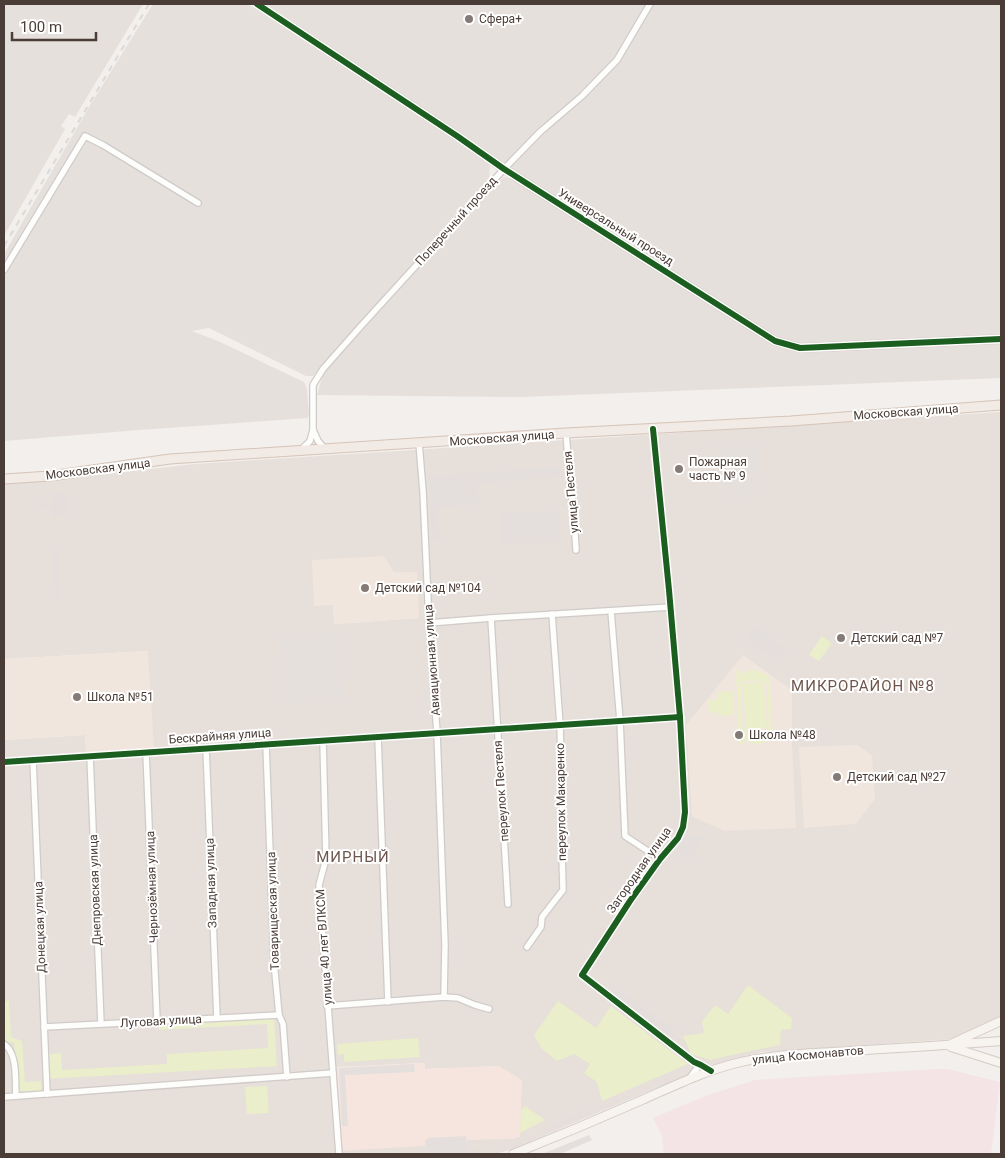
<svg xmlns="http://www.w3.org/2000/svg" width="1005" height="1158" font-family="Roboto,sans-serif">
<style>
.residential{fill:#e7dfd9;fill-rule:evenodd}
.commercial{fill:#f6e5de}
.industrial{fill:#e6e0dd}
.education{fill:#f1e6dd}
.medical{fill:#f5e4e5}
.green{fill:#eaeeca;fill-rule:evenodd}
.parking{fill:#e4dfdd}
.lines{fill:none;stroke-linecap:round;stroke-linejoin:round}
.street-casing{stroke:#cfcbc8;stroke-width:8}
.secondary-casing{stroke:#d5ccc4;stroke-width:10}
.primary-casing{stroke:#d6c4b8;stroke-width:11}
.street{stroke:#fdfdfc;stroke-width:5.5}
.secondary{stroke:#f7f3ef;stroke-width:8}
.primary{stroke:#f2eae4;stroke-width:9}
.rail{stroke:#dadad9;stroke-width:2;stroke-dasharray:6 6;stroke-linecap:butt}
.cycleway-casing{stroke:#fff;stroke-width:9}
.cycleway{stroke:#1b5e20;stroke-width:6}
.poi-dot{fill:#857b76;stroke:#fff;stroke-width:2}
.labels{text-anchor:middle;stroke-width:4;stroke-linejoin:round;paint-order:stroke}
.poi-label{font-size:12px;fill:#4a3c36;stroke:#fff;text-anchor:start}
.street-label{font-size:12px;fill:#4a3c36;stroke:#fff}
.quarter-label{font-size:15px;letter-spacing:1px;fill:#6e564c;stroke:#fff}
</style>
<rect width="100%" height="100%" fill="#f2efec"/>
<path class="residential" d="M1001 412V1018L953 1039 762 1052 709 1066 512 1149 496 1154H4V740L85 735 86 752 148 651 4 659V484L53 480 195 464ZM722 457 762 496 721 480H724ZM333 605 419 618 335 624ZM792 690V744L692 816ZM424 1063 425 1069 499 1066 520 1136 513 1139 425 1140V1146L337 1067Z"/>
<polygon class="commercial" points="425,1063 425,1069 499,1066 522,1080 520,1136 513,1139 425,1140 425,1146 340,1151 337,1067"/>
<g class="industrial">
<polygon points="4,4 143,4 75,117 69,114 61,126 65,129 4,236"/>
<polygon points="153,4 247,4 490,164 489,181 313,376 306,376 209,328 192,331 218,341 304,382 307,389 309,415 308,418 139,430 4,441 4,254 89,107"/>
<polygon points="267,4 1001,4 1001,336 813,347 787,342 776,339 494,157"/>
<polygon points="504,177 517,180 779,347 799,353 1001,341 1001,378 521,397 317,395 323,374 495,184"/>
<polygon points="758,440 762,496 722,499 720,480 724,479 722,457 719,457 718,443"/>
<polygon points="339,631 344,701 284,705 279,635"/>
</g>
<g class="education">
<polygon points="384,556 394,572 417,572 419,618 334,624 333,605 314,606 312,560"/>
<polygon points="148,651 154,749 86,753 85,735 4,740 4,659"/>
<polygon points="743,655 792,690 792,744 796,828 724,831 692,816 686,725"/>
<polygon points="857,745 872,755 875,799 856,824 804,828 799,747"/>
</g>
<polygon class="medical" points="937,1069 947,1069 1000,1082 991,1154 664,1154 662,1136 653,1118 708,1095 755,1080"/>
<g class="green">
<polygon points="822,636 832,643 819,661 809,655"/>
<path d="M752 670 760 671 768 676 770 684 773 733C766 745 757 747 744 740V743L739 744 736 671H739L740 677 744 672ZM744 681H764L767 684 769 727 766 731 746 732 742 726 741 686Z"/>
<polygon points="764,682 767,728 746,729 743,684"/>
<polygon points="733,691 734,715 718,716 718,712 709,713 708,700 717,700 717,692"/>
<polygon points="748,985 792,1018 791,1029 781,1030 780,1045 746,1052 710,1060 691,1054 683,1036 704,1033 702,1022 715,1005 728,1014"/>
<polygon points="9,1000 11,1037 22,1041 25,1082 41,1081 41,1091 18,1092 14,1043 4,1041 4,1002"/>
<polygon points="558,1001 596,1028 611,1006 688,1064 602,1101 597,1082 584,1073 590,1064 574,1054 557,1061 542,1049 534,1035"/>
<polygon points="274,1017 277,1066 44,1079 41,1033 46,1033 50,1054 61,1053 62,1070 167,1064 167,1054 268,1048 267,1024 159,1030 159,1024"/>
<polygon points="418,1038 420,1057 344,1062 344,1054 338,1055 337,1044"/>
<polygon points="267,1086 269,1113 247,1114 245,1087"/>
<polygon points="525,1106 545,1120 520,1133 521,1110"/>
</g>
<g class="parking">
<polygon points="560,467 560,477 477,483 479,504 437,507 439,538 432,539 428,476"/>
<polygon points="51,494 65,494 67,517 52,517 51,507 39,507 39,503 51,503"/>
<polygon points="559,511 560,542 500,544 499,513"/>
<polygon points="53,548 60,548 60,583 58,600 55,599"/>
<polygon points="756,627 787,648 779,661 747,640"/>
<polygon points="706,836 689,861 676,851 686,837"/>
<polygon points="617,989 673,1029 675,1039 614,994"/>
<polygon points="414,1064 415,1072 345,1075 348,1126 342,1126 339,1068"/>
<polygon points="633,1094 633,1095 554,1129 552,1126 586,1110 589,1112"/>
<polygon points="589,1135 592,1140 560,1154 542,1154"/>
<polygon points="466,1136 467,1151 480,1150 480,1154 428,1154 427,1138"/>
</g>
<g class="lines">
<g class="street-casing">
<g id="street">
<polyline points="4,270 85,136 103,145 198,203"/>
<polyline points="653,429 669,590 680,717 685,812 683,827 678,838 660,859 630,901 582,975 694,1062 701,1065 711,1071"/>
<polyline points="313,430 318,441 325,449"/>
<path d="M566 433C569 473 574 511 576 550"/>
<polyline points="419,443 423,491 429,623 437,733 445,945 444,997"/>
<polyline points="301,450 310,441 313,430 313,385 323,369 361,326 504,169 540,132 582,96 617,60 650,4"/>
<polyline points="611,611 620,721 625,836 660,859"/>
<polyline points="491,618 508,904"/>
<polyline points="429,623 491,618 671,607"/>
<polyline points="378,737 388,1002"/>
<polyline points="323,740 326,859 319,885 339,1154"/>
<polyline points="266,744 274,962 279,1015 283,1024 287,1077"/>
<polyline points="206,748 217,1018"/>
<polyline points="146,752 157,1021"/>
<polyline points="90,756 101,1024"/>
<polyline points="33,760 47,1094"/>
<polyline points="4,762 680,717"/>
<polyline points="527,947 541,927 542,917 563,890 562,852 563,831 560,725 552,614"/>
<polyline points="327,1006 444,997 458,998 475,1005 489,1009"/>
<polyline points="44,1027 279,1015"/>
<path d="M4 1044C18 1053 15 1081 16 1096"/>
<polyline points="689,1079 698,1067 694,1062"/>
<polyline points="4,1097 333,1073"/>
</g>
</g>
<g class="secondary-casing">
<g id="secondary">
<polyline points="257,4 457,136 504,169 775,341 800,348 1001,339"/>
<polyline points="953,1043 1001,1021"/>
<polyline points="951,1047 1001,1063"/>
<path d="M513 1154C556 1137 599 1119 642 1100 674 1086 706 1070 741 1062 777 1054 813 1053 850 1051 900 1048 951 1045 1001 1041"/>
</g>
</g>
<g class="primary-casing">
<polyline id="primary" points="4,479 50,476 170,459 566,433 791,421 1001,405"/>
</g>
<use href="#street" class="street"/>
<use href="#secondary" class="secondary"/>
<use href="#primary" class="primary"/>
<polyline class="rail" points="4,246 149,4"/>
<g class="cycleway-casing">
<g id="cycleway">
<polyline points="257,4 457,136 504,169 775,341 800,348 1001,339"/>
<polyline points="653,429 669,590 680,717 685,812 683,827 678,838 660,859 630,901 582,975 694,1062 701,1065 711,1071"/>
<polyline points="4,762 680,717"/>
</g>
</g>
<use href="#cycleway" class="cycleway"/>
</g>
<g class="poi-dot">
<circle cx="469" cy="19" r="5"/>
<circle cx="679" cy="469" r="5"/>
<circle cx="365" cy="588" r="5"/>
<circle cx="841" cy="638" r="5"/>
<circle cx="77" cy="697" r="5"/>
<circle cx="739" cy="735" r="5"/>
<circle cx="837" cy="777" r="5"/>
</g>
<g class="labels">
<g class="poi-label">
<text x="479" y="23">Сфера+</text>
<text x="689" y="466">Пожарная<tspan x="689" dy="14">часть № 9</tspan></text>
<text x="375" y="592">Детский сад №104</text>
<text x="851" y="642">Детский сад №7</text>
<text x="87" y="701">Школа №51</text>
<text x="749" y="739">Школа №48</text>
<text x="847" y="781">Детский сад №27</text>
</g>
<g class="street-label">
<text transform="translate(456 221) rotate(-48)" y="4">Поперечный проезд</text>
<text transform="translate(616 227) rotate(32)" y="4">Универсальный проезд</text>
<text transform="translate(906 412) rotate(-4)" y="4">Московская улица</text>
<text transform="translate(502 438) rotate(-4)" y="4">Московская улица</text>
<text transform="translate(98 469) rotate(-7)" y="4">Московская улица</text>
<text transform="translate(571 492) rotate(-95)" y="4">улица Пестеля</text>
<text transform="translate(432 660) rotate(-94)" y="4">Авиационная улица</text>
<text transform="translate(220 736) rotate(-4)" y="4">Бескрайняя улица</text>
<text transform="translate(501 791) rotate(-94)" y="4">переулок Пестеля</text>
<text transform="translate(561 802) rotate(-91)" y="4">переулок Макаренко</text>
<text transform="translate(639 870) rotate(-55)" y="4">Загородная улица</text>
<text transform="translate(211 883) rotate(-92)" y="4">Западная улица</text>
<text transform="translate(152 887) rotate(-92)" y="4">Чернозёмная улица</text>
<text transform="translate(95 890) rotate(-92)" y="4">Днепровская улица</text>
<text transform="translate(273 911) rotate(-92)" y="4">Товарищеская улица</text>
<text transform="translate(40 927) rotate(-92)" y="4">Донецкая улица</text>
<text transform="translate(324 947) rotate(-94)" y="4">улица 40 лет ВЛКСМ</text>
<text transform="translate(161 1021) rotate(-3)" y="4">Луговая улица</text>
<text transform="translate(808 1055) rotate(-5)" y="4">улица Космонавтов</text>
</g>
<g class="quarter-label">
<text x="863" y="691">МИКРОРАЙОН №8</text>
<text x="353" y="862">МИРНЫЙ</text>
</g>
</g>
<rect width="1005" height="1158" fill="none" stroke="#4a3c36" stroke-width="10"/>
<path d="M12 32v8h84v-8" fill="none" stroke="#4a3c36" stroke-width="2.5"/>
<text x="20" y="32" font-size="15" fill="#4a3c36" stroke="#ffffff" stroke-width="4" paint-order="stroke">100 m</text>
</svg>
